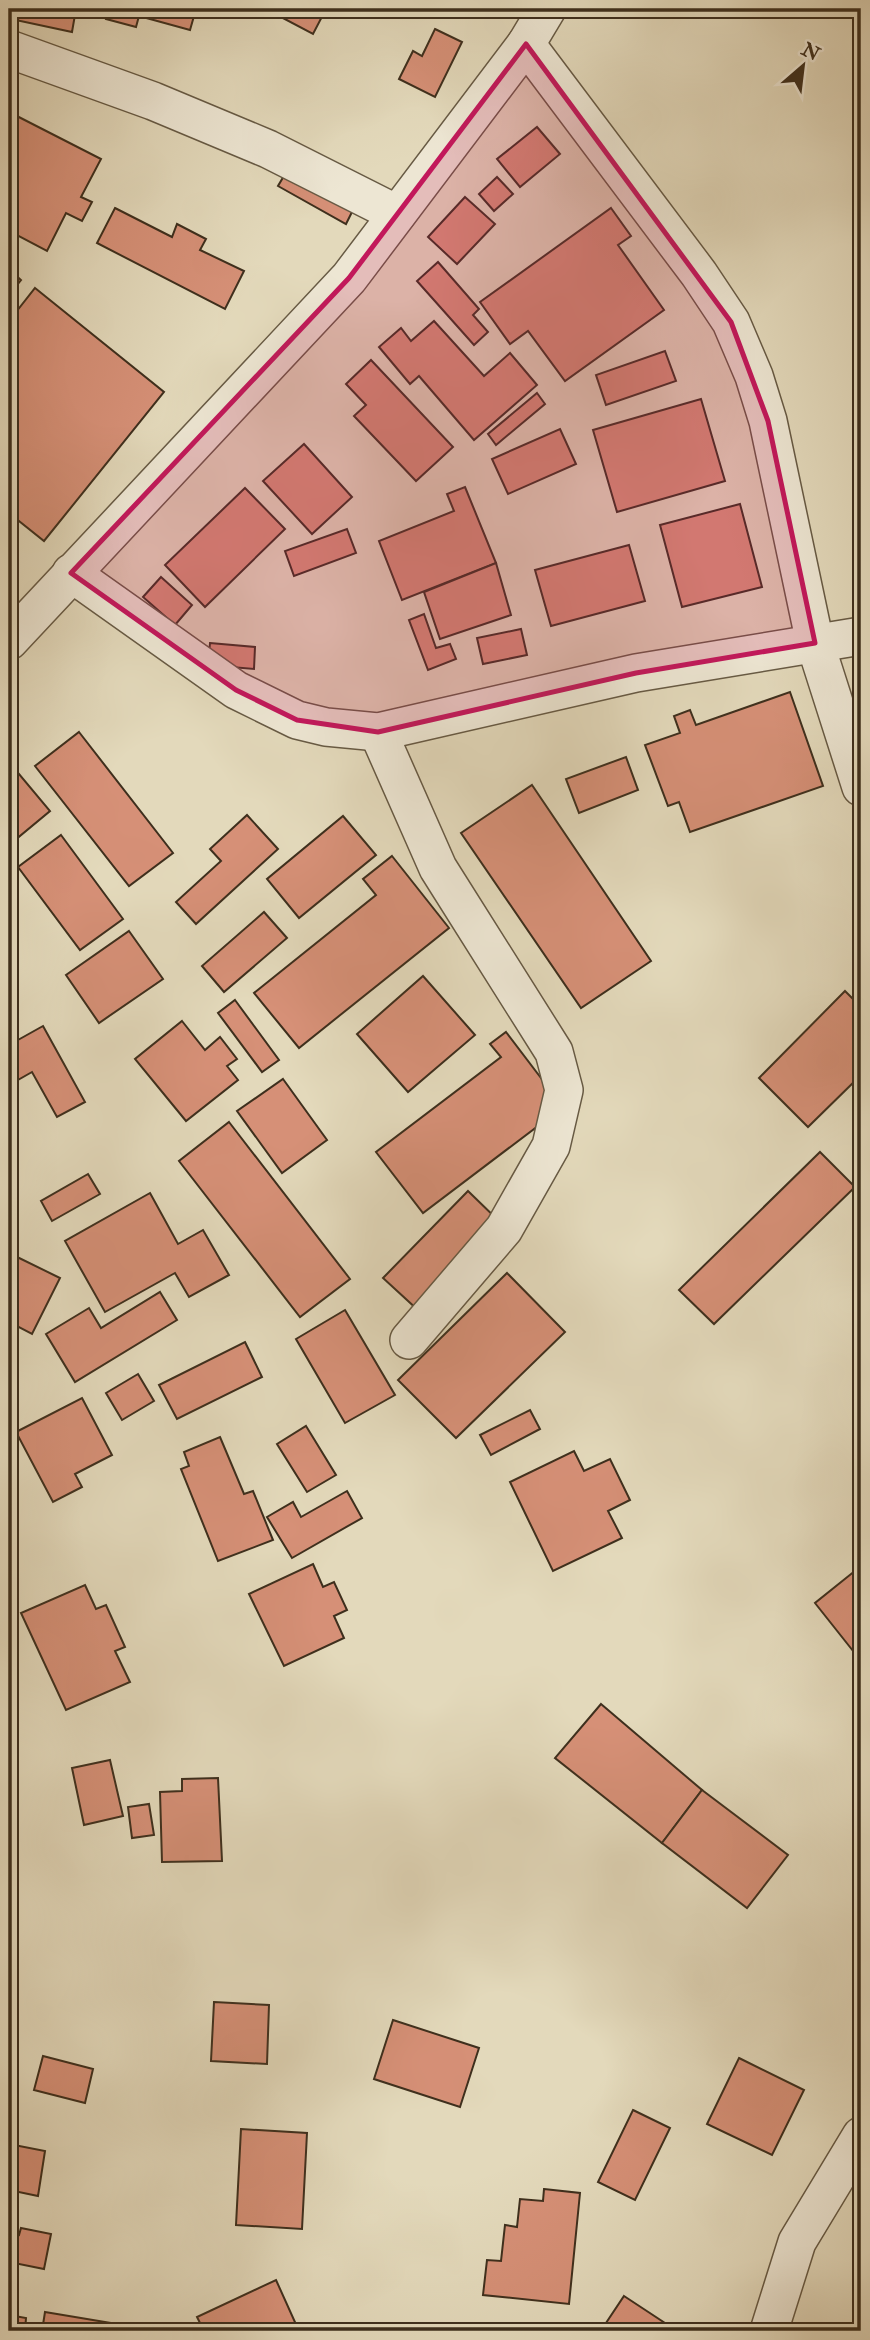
<svg xmlns="http://www.w3.org/2000/svg" width="870" height="2340" font-family="'IM FELL Double Pica',serif">
<style>
.building{fill:#d69077;stroke:#3e2f1d;stroke-width:2}
.lines{fill:none;stroke-linecap:round;stroke-linejoin:round}
.street-casing{stroke:#675a44;stroke-width:40}
.street{stroke:#ede6d3;stroke-width:37}
.marked{fill:#c2185b;fill-opacity:0.2;stroke:#c2185b;stroke-width:5;stroke-linejoin:round}
</style>
<rect width="100%" height="100%" fill="#e3d9bb"/>
<filter id="stains"><feTurbulence type="fractalNoise" baseFrequency=".00286" numOctaves="4"/><feColorMatrix values="0 0 0 0 .2 0 0 0 0 .09 0 0 0 0 .02 0 0 0 .5 -.17"/></filter>
<radialGradient id="worn" r=".72"><stop offset=".6" stop-color="#630" stop-opacity="0"/><stop offset="1" stop-color="#630" stop-opacity=".3"/></radialGradient>
<g class="building">
<polygon points="13,9 76,9 72,32 11,19"/>
<polygon points="109,9 196,9 190,30 139,16 136,27 106,19"/>
<polygon points="282,9 326,9 313,34 279,16"/>
<polygon points="435,29 462,42 435,97 399,79 413,51 422,56"/>
<polygon points="9,112 101,159 81,197 92,202 82,221 66,213 47,251 9,231"/>
<polygon points="537,127 560,154 520,187 497,159"/>
<polygon points="288,169 355,206 346,224 278,186"/>
<polygon points="497,177 513,194 494,211 479,194"/>
<polygon points="465,197 495,224 457,264 428,237"/>
<polygon points="115,208 172,237 177,224 206,239 200,250 244,271 225,309 97,243"/>
<polygon points="611,208 631,236 618,245 664,310 565,381 528,331 510,344 480,302"/>
<polygon points="438,262 479,309 473,315 488,332 474,345 417,281"/>
<polygon points="9,269 21,280 9,295"/>
<polygon points="35,288 164,392 44,541 9,513 9,321"/>
<polygon points="434,321 484,376 510,353 537,385 474,440 419,376 410,384 379,347 401,328 411,341"/>
<polygon points="665,351 676,381 606,405 596,375"/>
<polygon points="371,360 453,447 416,481 354,416 366,405 346,384"/>
<polygon points="537,393 545,404 496,445 488,434"/>
<polygon points="701,399 725,481 617,512 593,430"/>
<polygon points="560,429 576,464 508,494 492,459"/>
<polygon points="304,444 352,497 312,534 263,481"/>
<polygon points="465,487 496,563 402,600 379,541 454,511 447,494"/>
<polygon points="245,488 285,529 205,607 165,565"/>
<polygon points="740,504 762,587 682,607 660,525"/>
<polygon points="347,529 356,553 294,576 285,551"/>
<polygon points="629,545 645,601 551,626 535,570"/>
<polygon points="496,563 511,615 440,639 424,592"/>
<polygon points="161,577 192,605 175,625 143,597"/>
<polygon points="424,614 436,648 450,644 456,659 428,670 409,620"/>
<polygon points="521,629 527,655 483,664 477,638"/>
<polygon points="210,643 255,647 254,669 208,665"/>
<polygon points="790,692 823,786 690,832 679,802 668,806 645,745 680,733 674,716 690,710 696,725"/>
<polygon points="79,732 173,853 129,886 35,766"/>
<polygon points="626,757 638,790 579,813 566,779"/>
<polygon points="9,762 50,811 9,845"/>
<polygon points="532,785 651,961 581,1008 461,833"/>
<polygon points="247,815 278,849 196,924 176,902 221,861 210,849"/>
<polygon points="343,816 376,855 299,918 267,879"/>
<polygon points="61,835 123,919 80,950 18,867"/>
<polygon points="392,856 449,928 299,1048 254,993 376,895 363,879"/>
<polygon points="264,912 287,938 224,992 202,966"/>
<polygon points="129,931 163,979 99,1023 66,975"/>
<polygon points="423,976 475,1035 408,1092 357,1034"/>
<polygon points="845,991 861,1007 861,1075 808,1127 759,1078"/>
<polygon points="235,1000 279,1060 262,1072 218,1013"/>
<polygon points="182,1021 205,1050 220,1037 237,1059 227,1066 238,1080 186,1121 135,1059"/>
<polygon points="43,1026 85,1102 57,1117 32,1072 9,1085 9,1045"/>
<polygon points="506,1032 563,1107 423,1213 376,1152 501,1057 490,1044"/>
<polygon points="283,1079 327,1140 282,1173 237,1111"/>
<polygon points="229,1122 350,1279 300,1317 179,1161"/>
<polygon points="820,1152 855,1187 714,1324 679,1290"/>
<polygon points="88,1174 100,1194 52,1221 41,1201"/>
<polygon points="468,1191 503,1225 419,1311 383,1278"/>
<polygon points="150,1193 178,1244 203,1230 229,1275 189,1297 175,1273 105,1312 65,1241"/>
<polygon points="11,1254 60,1278 32,1334 9,1322"/>
<polygon points="507,1273 565,1332 456,1438 398,1380"/>
<polygon points="160,1292 177,1320 75,1382 46,1334 89,1308 101,1328"/>
<polygon points="345,1310 395,1395 345,1423 296,1339"/>
<polygon points="245,1342 262,1377 177,1419 159,1385"/>
<polygon points="138,1374 154,1401 122,1420 106,1393"/>
<polygon points="82,1398 112,1455 75,1474 82,1487 53,1502 16,1432"/>
<polygon points="530,1410 540,1429 491,1455 480,1435"/>
<polygon points="306,1426 336,1475 307,1492 277,1444"/>
<polygon points="220,1437 244,1494 253,1491 273,1540 218,1561 181,1469 189,1466 184,1452"/>
<polygon points="574,1451 584,1471 610,1459 630,1500 608,1511 622,1538 553,1571 510,1482"/>
<polygon points="347,1491 362,1518 292,1558 267,1517 293,1502 301,1517"/>
<polygon points="313,1564 323,1587 334,1582 347,1610 334,1616 344,1638 284,1666 249,1594"/>
<polygon points="861,1566 861,1661 815,1603"/>
<polygon points="85,1585 96,1609 106,1605 125,1647 115,1651 130,1682 66,1710 21,1613"/>
<polygon points="601,1704 702,1790 662,1843 555,1758"/>
<polygon points="110,1760 123,1816 84,1825 72,1768"/>
<polygon points="218,1778 222,1861 162,1862 160,1792 182,1791 182,1779"/>
<polygon points="702,1790 788,1855 747,1908 662,1843"/>
<polygon points="149,1804 154,1835 132,1838 128,1807"/>
<polygon points="214,2002 269,2005 267,2064 211,2061"/>
<polygon points="393,2020 479,2048 460,2107 374,2079"/>
<polygon points="43,2056 93,2069 85,2103 34,2090"/>
<polygon points="739,2058 804,2090 772,2155 707,2124"/>
<polygon points="633,2110 670,2128 635,2200 598,2182"/>
<polygon points="241,2129 307,2133 302,2229 236,2225"/>
<polygon points="9,2144 45,2151 38,2196 9,2190"/>
<polygon points="544,2189 580,2193 569,2304 483,2295 487,2260 501,2261 505,2225 517,2227 520,2199 543,2201"/>
<polygon points="21,2228 51,2234 44,2269 9,2262 9,2233 19,2235"/>
<polygon points="276,2280 299,2331 204,2331 197,2317"/>
<polygon points="624,2296 668,2325 664,2331 607,2331 602,2329"/>
<polygon points="45,2312 147,2329 146,2331 42,2331"/>
<polygon points="9,2315 26,2318 25,2331 9,2331"/>
</g>
<g class="lines">
<g class="street-casing">
<g id="street">
<polyline points="526,44 699,274 731,322 754,376 768,421 815,643 861,787"/>
<polyline points="9,49 153,101 268,149 397,214"/>
<polyline points="71,573 236,690 297,720 326,727 378,732 636,673 861,636"/>
<polyline points="9,641 349,278 526,44 547,9"/>
<polyline points="378,732 438,868 554,1052 564,1090 551,1146 504,1229 409,1340"/>
<polyline points="769,2331 797,2242 861,2136"/>
</g>
</g>
<use href="#street" class="street"/>
</g>
<path class="marked" d="M526 44 731 322 768 421 815 643 636 673 378 732 297 720 236 690 71 573 349 278Z"/>
<rect width="870" height="2340" fill="none" stroke="#e3d9bb" stroke-width="35"/>
<rect x="10" y="10" width="849" height="2319" fill="none" stroke="#3e2f1d" stroke-width="3.5"/>
<rect x="18" y="18" width="835" height="2305" fill="none" stroke="#3e2f1d" stroke-width="2"/>
<g transform="translate(803 66) rotate(28)" stroke="#ede6d3" stroke-width="5" paint-order="stroke">
<path d="M0-5L12 26L0 18L-12 26Z" fill="#3e2f1d"/>
<text y="-10" font-size="19" font-weight="bold" text-anchor="middle" fill="#3e2f1d">N</text>
</g>
<rect width="100%" height="100%" filter="url(#stains)"/>
<rect width="100%" height="100%" fill="url(#worn)"/>
</svg>
